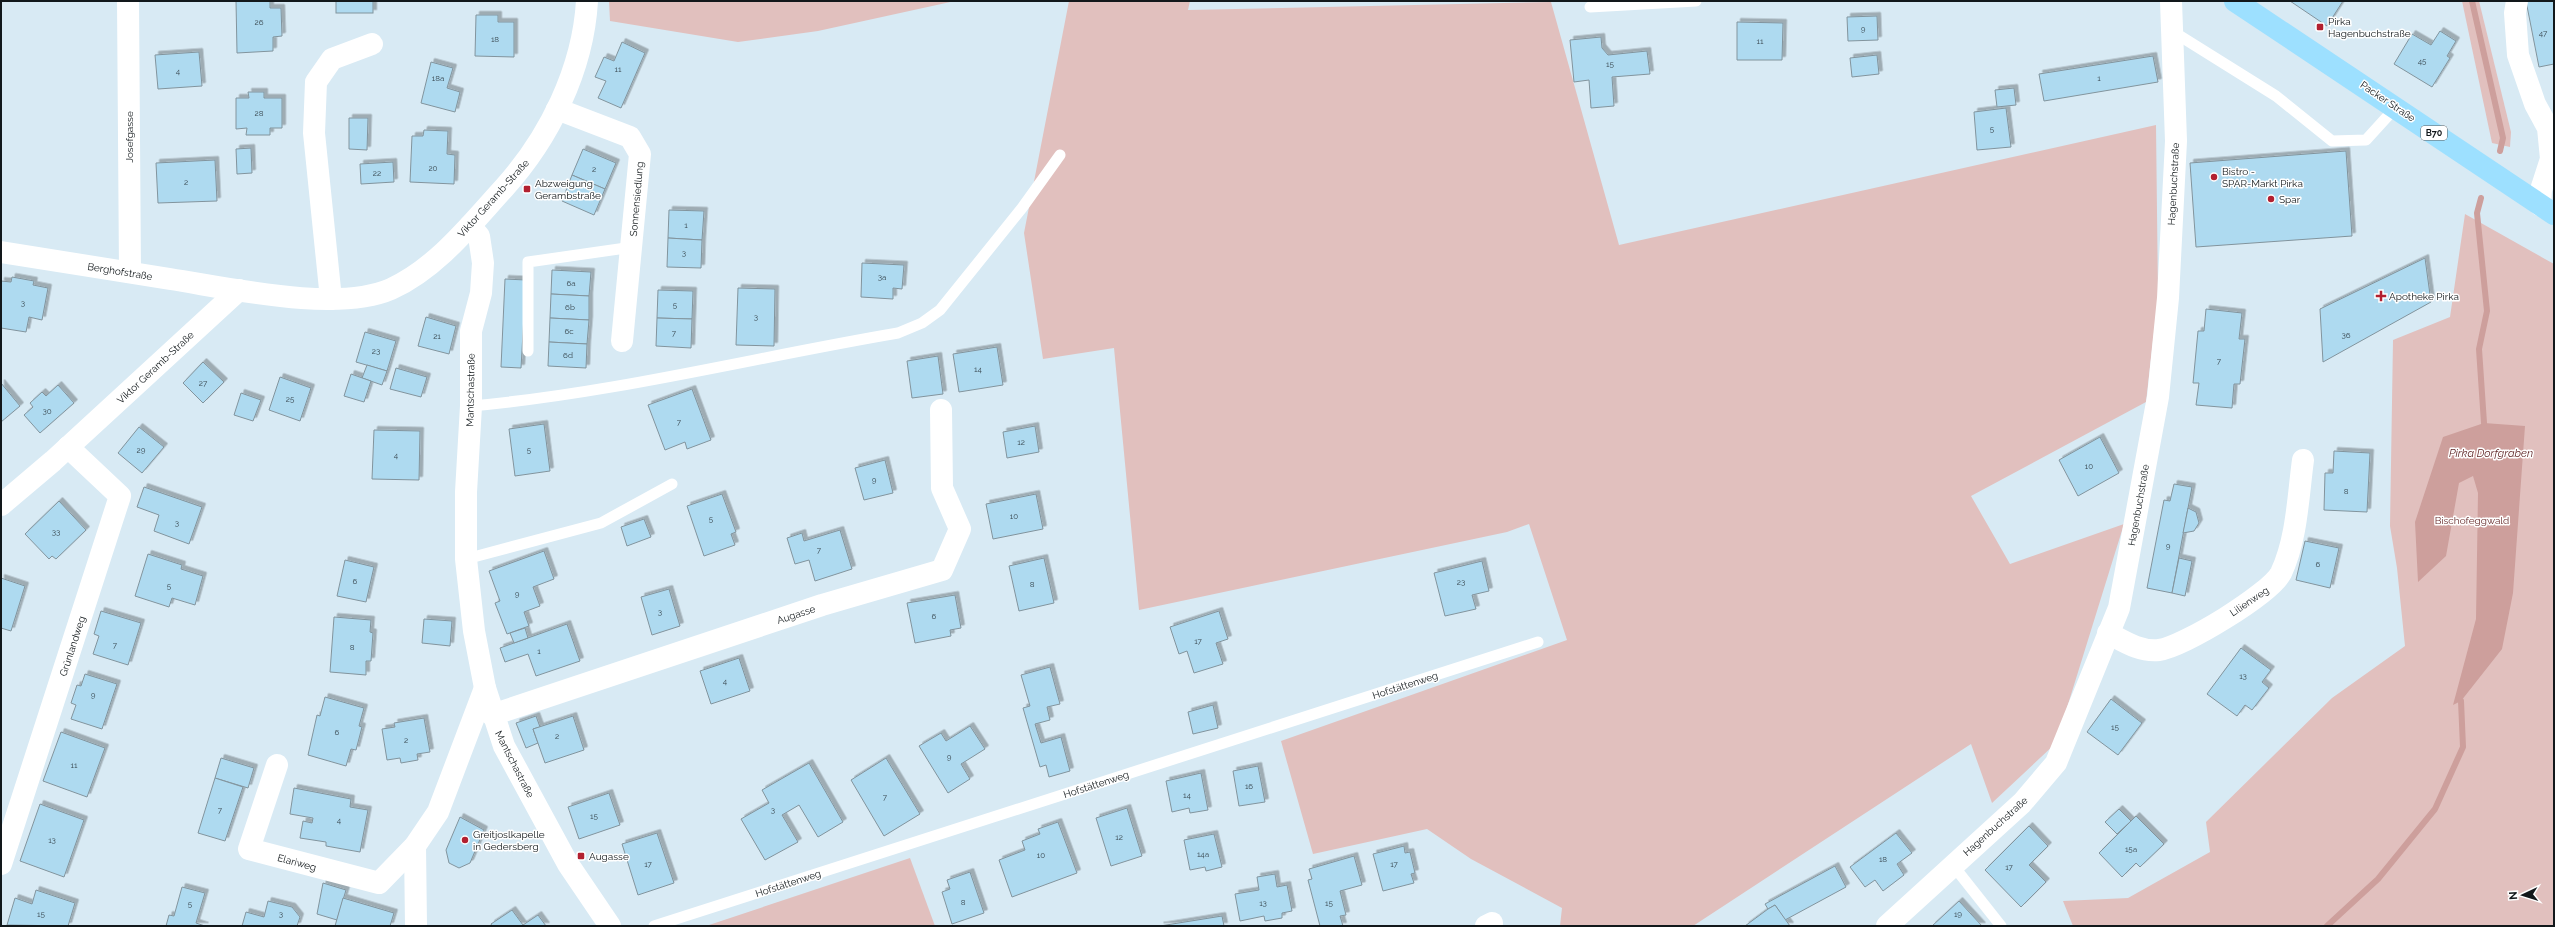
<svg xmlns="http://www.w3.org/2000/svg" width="2555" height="927" font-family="Raleway,sans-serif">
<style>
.green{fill:#e1c0be}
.water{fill:#cd9f9c}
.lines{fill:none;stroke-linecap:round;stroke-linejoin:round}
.stream{stroke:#cd9f9c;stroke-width:6}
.building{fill:#aedaf0;stroke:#82949d;filter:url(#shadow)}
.lane{stroke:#fff;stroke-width:11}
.street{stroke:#fff;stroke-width:22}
.primary{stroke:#9de0ff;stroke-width:22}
.poi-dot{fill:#b22030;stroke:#fff;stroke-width:1.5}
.labels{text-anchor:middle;stroke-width:3;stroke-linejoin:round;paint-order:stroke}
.number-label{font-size:8px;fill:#394850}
.shield{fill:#fff;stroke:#595d5f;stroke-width:1}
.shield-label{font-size:9px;font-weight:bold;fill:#12181b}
.poi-label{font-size:10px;fill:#12181b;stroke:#fff;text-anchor:start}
.street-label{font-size:10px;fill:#12181b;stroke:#fff}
.park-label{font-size:10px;fill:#682d2d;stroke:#fff}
.water-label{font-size:11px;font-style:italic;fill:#602627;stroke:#fff}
</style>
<defs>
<filter id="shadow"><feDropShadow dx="3.5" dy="-3.5" stdDeviation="0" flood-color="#0004"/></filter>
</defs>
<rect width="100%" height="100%" fill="#d8eaf4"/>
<g class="green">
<polygon points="609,1 955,1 818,31 738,42 610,21"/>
<polygon points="1069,1 1190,1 1188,10 1551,2 1619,245 2156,125 2158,297 2146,402 1971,496 2010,564 2124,524 2056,743 1992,803 1971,744 1693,926 1560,926 1562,908 1471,859 1427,829 1313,854 1281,741 1567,640 1529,524 1507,532 1139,610 1114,348 1043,359 1024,233"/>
<polygon points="2462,1 2479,1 2511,132 2510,147 2492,143"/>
<polygon points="2465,214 2554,264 2554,926 2073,926 2063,901 2128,898 2210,852 2206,822 2332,698 2405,646 2397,568 2390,526 2393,340 2450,317"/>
<polygon points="910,858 935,926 706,926"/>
</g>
<polygon class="water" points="2484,423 2525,426 2513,593 2502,649 2461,701 2453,705 2476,619 2478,493 2473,476 2459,483 2446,556 2418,582 2415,522 2443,437"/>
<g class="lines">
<g class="stream">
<polyline points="2472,1 2503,138 2500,151"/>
<polyline points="2481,198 2477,213 2487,311 2479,349 2484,423"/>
<polyline points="2327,926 2378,879 2435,809 2463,747 2461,701"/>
</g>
</g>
<g class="building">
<polygon points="236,1 270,1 270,8 281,8 282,36 273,37 273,51 237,53"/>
<rect x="336" y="1" width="37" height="12"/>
<polygon points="2290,1 2343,1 2327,26"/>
<polygon points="2526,1 2554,1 2554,64 2539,67"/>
<polygon points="476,15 498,15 498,22 514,22 514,57 475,56"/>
<polygon points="1877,16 1878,40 1848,41 1847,17"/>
<polygon points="1737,22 1783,23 1782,60 1737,60"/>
<polygon points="2440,31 2456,41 2447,56 2450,58 2432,87 2394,64 2412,34 2431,45"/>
<polygon points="1601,37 1602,48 1608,55 1647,51 1650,74 1612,77 1614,106 1591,108 1589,80 1574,82 1570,40"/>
<polygon points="622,42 645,53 621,108 598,98 606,81 595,77 604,57 614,61"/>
<polygon points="199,52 202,86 158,89 155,55"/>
<polygon points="1877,55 1879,74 1852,77 1850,58"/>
<polygon points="2153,56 2158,82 2044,101 2039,74"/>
<polygon points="431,62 453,68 447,88 460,92 455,112 421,103"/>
<polygon points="2014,88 2016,105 1997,107 1995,90"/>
<polygon points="248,92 264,92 264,98 282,98 282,128 270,128 270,135 246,135 247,128 236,129 236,98 249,98"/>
<polygon points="2006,108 2011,147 1977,150 1974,112"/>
<polygon points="349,118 368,118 367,150 349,149"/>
<polygon points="424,130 448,131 447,154 455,155 454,184 410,182 412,136 423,136"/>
<polygon points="251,148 252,173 237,174 236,149"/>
<polygon points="583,149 616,163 605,189 572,175"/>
<polygon points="2346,151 2352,236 2196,247 2190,163"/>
<polygon points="215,160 217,201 158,203 156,163"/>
<polygon points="393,162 394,182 361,184 360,164"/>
<polygon points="572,175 605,189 594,215 562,201"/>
<polygon points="669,210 704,211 702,240 668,238"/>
<polygon points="668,238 702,240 701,268 667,267"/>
<polygon points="2425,258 2431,302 2323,362 2320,309"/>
<polygon points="862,263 904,265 902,289 893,288 893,299 861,297"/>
<polygon points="552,270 591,272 589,296 551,294"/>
<polygon points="12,277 34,281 33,285 48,288 42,320 29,317 26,332 1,328 1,281 11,282"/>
<polygon points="505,279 526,280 521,368 501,367"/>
<polygon points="738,288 775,289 774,346 736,345"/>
<polygon points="658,290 693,291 692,319 657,318"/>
<polygon points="551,294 589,296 589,320 550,318"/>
<polygon points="2206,309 2242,313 2239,339 2245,339 2240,384 2234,384 2232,408 2196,405 2199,383 2193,383 2198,331 2204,331"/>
<polygon points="426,317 456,326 449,354 418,346"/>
<polygon points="550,318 589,320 587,344 549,342"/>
<polygon points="657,318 692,319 691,348 656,346"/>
<polygon points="365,332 396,341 387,371 356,362"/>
<polygon points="549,342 587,344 586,368 548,366"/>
<polygon points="997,347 1003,385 959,392 953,354"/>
<polygon points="938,356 943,394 912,398 907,361"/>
<polygon points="203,362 224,382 203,403 183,383"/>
<polygon points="367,365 387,371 382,385 362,378"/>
<polygon points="396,368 427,377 421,397 390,389"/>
<polygon points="351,374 371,381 364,402 344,396"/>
<polygon points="280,377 311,388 300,421 269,410"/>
<polygon points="1,383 20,406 1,422"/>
<polygon points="58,385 74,403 40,433 24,415 33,407 30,403 42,392 46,396"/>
<polygon points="692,389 711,440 687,449 685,442 665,450 648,405"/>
<polygon points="241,393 261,400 253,421 234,415"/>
<polygon points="544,424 550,471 515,476 509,429"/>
<polygon points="1035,426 1039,452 1007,458 1003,432"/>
<polygon points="139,427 164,447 142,473 118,453"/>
<polygon points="374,430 420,431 419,480 372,479"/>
<polygon points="2100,437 2119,473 2078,496 2059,460"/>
<polygon points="2334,451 2370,453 2367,512 2324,510 2325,473 2333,473"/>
<polygon points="885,460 893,493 864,500 855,468"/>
<polygon points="2174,484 2192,487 2172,593 2147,588 2164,500 2170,501"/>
<polygon points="144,487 202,507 189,544 154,531 159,515 137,507"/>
<polygon points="722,494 736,532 731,534 735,545 704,556 687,506"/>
<polygon points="1036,494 1043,529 993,539 986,504"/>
<polygon points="59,501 86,530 56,559 52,556 49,559 25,534"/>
<polygon points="2188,508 2196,512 2199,523 2194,531 2183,533"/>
<polygon points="644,519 651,537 627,546 621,527"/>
<polygon points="840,530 852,569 815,581 809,560 795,564 787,538 802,533 804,541"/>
<polygon points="2305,541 2339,548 2330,588 2296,580"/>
<polygon points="544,551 554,579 533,587 540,606 524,612 529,626 507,634 495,603 500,601 489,571"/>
<polygon points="148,554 182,565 181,569 203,576 195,605 172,598 169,607 135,596"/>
<polygon points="1044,558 1054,603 1019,611 1009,566"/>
<polygon points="2179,558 2192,561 2185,596 2172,593"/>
<polygon points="345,560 374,567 366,602 337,596"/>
<polygon points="1482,561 1489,591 1472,595 1476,609 1445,616 1434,573"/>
<polygon points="1,578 25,586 11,631 1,628"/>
<polygon points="669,589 680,626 652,635 641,597"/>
<polygon points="955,595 961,628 950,630 951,636 915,643 907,603"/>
<polygon points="101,611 141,623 128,665 93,654 99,636 94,634"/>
<polygon points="1219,611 1228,639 1216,643 1223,664 1194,673 1187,651 1179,654 1170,627"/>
<polygon points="334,617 371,620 370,632 373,633 371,661 366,661 366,675 330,672"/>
<polygon points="424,619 452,621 450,646 422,643"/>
<polygon points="567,624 580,661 536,676 528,654 505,662 500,648"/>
<polygon points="525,628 528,638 514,643 510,633"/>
<polygon points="2241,648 2271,670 2262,682 2269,688 2252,710 2245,705 2237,716 2207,694"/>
<polygon points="739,658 750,691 711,704 700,671"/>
<polygon points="1050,667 1060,704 1047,707 1050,720 1035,724 1041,743 1061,737 1070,771 1049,777 1046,765 1040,767 1023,708 1030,706 1021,675"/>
<polygon points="85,674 117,684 102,729 71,719 76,705 71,703 77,685 81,686"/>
<polygon points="325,697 364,708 359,726 362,727 356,750 351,749 346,766 308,755 317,715 320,716"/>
<polygon points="2111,699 2142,723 2118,755 2087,732"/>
<polygon points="1213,705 1218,728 1193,734 1188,712"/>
<polygon points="536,716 540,727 533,729 538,743 526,748 516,723"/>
<polygon points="573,716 584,750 545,763 533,729"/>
<polygon points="424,718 430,752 417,754 418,760 401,763 400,758 387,760 382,729 395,727 394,723"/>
<polygon points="970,726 985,749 961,764 970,779 948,793 919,746 941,733 946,741"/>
<polygon points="61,732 105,748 87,797 43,781"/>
<polygon points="221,758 254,768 248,788 215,778"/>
<polygon points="886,758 920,814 884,836 851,780"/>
<polygon points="809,763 843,822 818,837 799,805 782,815 798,842 765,860 741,819 769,803 762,790"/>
<polygon points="1258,766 1265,802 1239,806 1233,771"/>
<polygon points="1201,773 1208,810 1190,813 1189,808 1172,812 1166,781"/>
<polygon points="215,778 243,787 225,841 198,833"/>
<polygon points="294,788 351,799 350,807 368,810 360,852 326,846 326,842 300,838 303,821 312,823 313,818 290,814"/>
<polygon points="609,793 620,825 579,839 568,807"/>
<polygon points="40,804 84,820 64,877 20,861"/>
<polygon points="1127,808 1142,856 1111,866 1096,818"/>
<polygon points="2119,809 2131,821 2117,834 2105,822"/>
<polygon points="2136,816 2164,844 2140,867 2136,863 2122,877 2099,853"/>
<polygon points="460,817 484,830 470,863 459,868 449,863 446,850"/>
<polygon points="1058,822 1077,873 1012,897 999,860 1025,850 1022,841 1040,834 1038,829"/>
<polygon points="2029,826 2048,846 2029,865 2046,882 2021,907 1985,870"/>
<polygon points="657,833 674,883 638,895 622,844"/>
<polygon points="1896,833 1912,853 1897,864 1904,875 1883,891 1875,880 1865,887 1850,867"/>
<polygon points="1214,834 1222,867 1206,871 1205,867 1190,870 1184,840"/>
<polygon points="1404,846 1405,853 1410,852 1415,873 1411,874 1414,883 1383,891 1373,854"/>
<polygon points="1354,856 1362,885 1340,891 1346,915 1340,916 1343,926 1320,926 1308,880 1312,879 1309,869"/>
<polygon points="1835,866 1846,887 1785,920 1775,905 1768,909 1765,904"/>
<polygon points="970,872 984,913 952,924 942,892 950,889 947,880"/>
<polygon points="1275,874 1277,887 1287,885 1292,911 1282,913 1282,918 1265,921 1264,916 1240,921 1235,894 1259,890 1257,877"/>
<polygon points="323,883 346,890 337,920 317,914"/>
<polygon points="182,887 205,893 196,923 205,926 166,926 169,915 174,916"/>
<polygon points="36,890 75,903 68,926 7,925 15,898 32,904"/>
<polygon points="343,898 394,913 390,926 335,926"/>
<polygon points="268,901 292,907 300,917 297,926 242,926 246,912 264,917"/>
<polygon points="1959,901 1982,926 1932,926"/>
<polygon points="1775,905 1790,926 1745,926 1768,909"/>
<polygon points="512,910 523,925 538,915 546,926 492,926 491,924"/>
<polygon points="1222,916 1224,926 1160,926"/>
</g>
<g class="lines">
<g class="lane">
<polyline points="1590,7 1696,1"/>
<polyline points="2172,31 2276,96 2332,141 2366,140 2396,107"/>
<polyline points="528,351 528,262 633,247"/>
<path d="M471 406C615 393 756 357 898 333L922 323 940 310 1022 208 1060 155"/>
<polyline points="466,559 601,523 672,484"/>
<polyline points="1952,864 2001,926"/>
<polyline points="654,926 1538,642"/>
</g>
<g class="street">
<polyline points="128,1 130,272"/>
<polyline points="2517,1 2515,13 2518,55 2535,104 2548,128 2551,159 2541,190 2540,205"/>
<polyline points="557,109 630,137 640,154 622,341"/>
<polyline points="470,226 479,236 483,263 481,293 471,331 471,406 466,492 466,559 474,631 485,688 504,746 568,864 610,926"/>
<path d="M1 252C57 261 114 270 170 279 229 288 336 313 391 289 437 268 471 224 504 188 549 138 583 70 587 1"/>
<polyline points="331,299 314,133 316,82 332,59 372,44"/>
<polyline points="1,505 53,461 239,290"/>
<path d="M2108 633C2125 642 2140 652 2159 650 2183 647 2270 594 2281 573 2297 539 2298 497 2303 460"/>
<polyline points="492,715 822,605 942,570 960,529 942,488 941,410"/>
<polyline points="277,765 249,849 379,883 415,846 438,812 485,688"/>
<polyline points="415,846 416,926"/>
<polyline points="1,864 120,496 68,447"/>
<polyline points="1486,926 1492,923"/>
<polyline points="1887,926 2022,803 2056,763 2119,608 2158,397 2168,298 2176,141 2171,1"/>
</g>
<polyline class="primary" points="2235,1 2554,214"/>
</g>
<g class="poi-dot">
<rect x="2316" y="23" width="8" height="8" rx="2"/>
<circle cx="2214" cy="177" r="4"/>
<rect x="523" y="185" width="8" height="8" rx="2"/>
<circle cx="2271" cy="199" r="4"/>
<path d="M2379 290h4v4h4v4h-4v4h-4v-4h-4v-4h4z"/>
<circle cx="465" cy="840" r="4"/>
<rect x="577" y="852" width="8" height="8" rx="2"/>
</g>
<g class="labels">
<g class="number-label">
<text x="259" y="25">26</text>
<text x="1863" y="32">9</text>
<text x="2543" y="36">47</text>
<text x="495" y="42">18</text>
<text x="1760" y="44">11</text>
<text x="2422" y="64">45</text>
<text x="1610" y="67">15</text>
<text x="618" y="72">11</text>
<text x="178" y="74">4</text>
<text x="438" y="81">18a</text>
<text x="2099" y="81">1</text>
<text x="259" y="116">28</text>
<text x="1992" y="132">5</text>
<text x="433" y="171">20</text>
<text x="594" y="172">2</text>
<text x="377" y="176">22</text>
<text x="186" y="185">2</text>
<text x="686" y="228">1</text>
<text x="684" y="256">3</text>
<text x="882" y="280">3a</text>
<text x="571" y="286">6a</text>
<text x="23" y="306">3</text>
<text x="675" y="308">5</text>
<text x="570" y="310">6b</text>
<text x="756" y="320">3</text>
<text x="569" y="334">6c</text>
<text x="674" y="336">7</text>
<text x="2346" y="338">36</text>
<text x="437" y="339">21</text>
<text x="376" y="354">23</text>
<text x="568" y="358">6d</text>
<text x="2219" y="364">7</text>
<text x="978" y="372">14</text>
<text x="203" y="386">27</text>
<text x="290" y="402">25</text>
<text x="47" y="414">30</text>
<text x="679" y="425">7</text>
<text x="1021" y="445">12</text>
<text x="141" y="453">29</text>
<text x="529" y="453">5</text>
<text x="396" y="458">4</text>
<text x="2089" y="469">10</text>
<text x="874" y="483">9</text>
<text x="2346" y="494">8</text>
<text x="1014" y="519">10</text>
<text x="711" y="522">5</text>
<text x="177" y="526">3</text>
<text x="56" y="535">33</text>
<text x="2168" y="549">9</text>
<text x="819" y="553">7</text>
<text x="2318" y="567">6</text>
<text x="355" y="584">6</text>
<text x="1461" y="585">23</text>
<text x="1032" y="587">8</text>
<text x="169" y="589">5</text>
<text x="517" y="597">9</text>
<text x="660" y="615">3</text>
<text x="934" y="619">6</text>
<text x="1198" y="644">17</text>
<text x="115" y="648">7</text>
<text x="352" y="650">8</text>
<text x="539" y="654">1</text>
<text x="2243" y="679">13</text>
<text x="725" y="684">4</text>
<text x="93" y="698">9</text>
<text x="2115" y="730">15</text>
<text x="337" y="735">6</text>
<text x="557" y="739">2</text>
<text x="406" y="743">2</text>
<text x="949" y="760">9</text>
<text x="74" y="768">11</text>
<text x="1249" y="789">16</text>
<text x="1187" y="798">14</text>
<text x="885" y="800">7</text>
<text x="220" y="813">7</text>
<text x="773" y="813">3</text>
<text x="594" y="819">15</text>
<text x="339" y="823">4</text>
<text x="1119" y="840">12</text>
<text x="52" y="843">13</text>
<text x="2131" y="852">15a</text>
<text x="1203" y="857">14a</text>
<text x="1041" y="858">10</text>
<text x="1883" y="862">18</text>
<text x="648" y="867">17</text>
<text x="1394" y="867">17</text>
<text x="2009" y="870">17</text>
<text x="963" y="905">8</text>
<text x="1263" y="906">13</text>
<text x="1329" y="906">15</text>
<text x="190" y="907">5</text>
<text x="41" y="917">15</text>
<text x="281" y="917">3</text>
<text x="1958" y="917">19</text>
</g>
<rect class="shield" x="2421" y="126" width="26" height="14" rx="3"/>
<g class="shield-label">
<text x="2434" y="136">B70</text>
</g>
<g class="poi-label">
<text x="2328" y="25">Pirka<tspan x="2328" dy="12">Hagenbuchstraße</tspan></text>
<text x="2222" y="175">Bistro -<tspan x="2222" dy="12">SPAR-Markt Pirka</tspan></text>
<text x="535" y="187">Abzweigung<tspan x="535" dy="12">Gerambstraße</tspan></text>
<text x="2279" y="203">Spar</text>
<text x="2389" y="300">Apotheke Pirka</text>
<text x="473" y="838">Greitjoslkapelle<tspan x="473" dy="12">in Gedersberg</tspan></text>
<text x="589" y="860">Augasse</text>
</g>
<g class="street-label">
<text transform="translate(2388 101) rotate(34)" y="4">Packer Straße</text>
<text transform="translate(129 137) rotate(-90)" y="4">Josefgasse</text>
<text transform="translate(2173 184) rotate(-87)" y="4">Hagenbuchstraße</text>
<text transform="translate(493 198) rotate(-48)" y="4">Viktor Geramb-Straße</text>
<text transform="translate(636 199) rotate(-85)" y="4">Sonnensiedlung</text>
<text transform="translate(120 271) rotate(9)" y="4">Berghofstraße</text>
<text transform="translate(155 367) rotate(-43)" y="4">Viktor Geramb-Straße</text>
<text transform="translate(470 390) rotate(-89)" y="4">Mantschastraße</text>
<text transform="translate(2138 505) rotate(-80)" y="4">Hagenbuchstraße</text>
<text transform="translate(2249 601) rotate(-34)" y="4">Lilienweg</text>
<text transform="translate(796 614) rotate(-18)" y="4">Augasse</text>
<text transform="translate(72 646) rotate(-72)" y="4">Grünlandweg</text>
<text transform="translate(1405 685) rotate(-18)" y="4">Hofstättenweg</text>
<text transform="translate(515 764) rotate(63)" y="4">Mantschastraße</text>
<text transform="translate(1096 784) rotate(-18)" y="4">Hofstättenweg</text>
<text transform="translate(1995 826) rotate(-42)" y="4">Hagenbuchstraße</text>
<text transform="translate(297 862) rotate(15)" y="4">Elariweg</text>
<text transform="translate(788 883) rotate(-18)" y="4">Hofstättenweg</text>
</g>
<g class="park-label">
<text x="2472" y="524">Bischofeggwald</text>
</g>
<g class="water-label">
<text x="2491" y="457">Pirka Dorfgraben</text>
</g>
</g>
<rect width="2555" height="927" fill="none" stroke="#12181b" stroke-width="4"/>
<g transform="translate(2523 895) rotate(266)" stroke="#ffffff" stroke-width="3" paint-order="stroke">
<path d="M0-3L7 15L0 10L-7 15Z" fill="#12181b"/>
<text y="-6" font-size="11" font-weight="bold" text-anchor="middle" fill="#12181b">N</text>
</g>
</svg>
